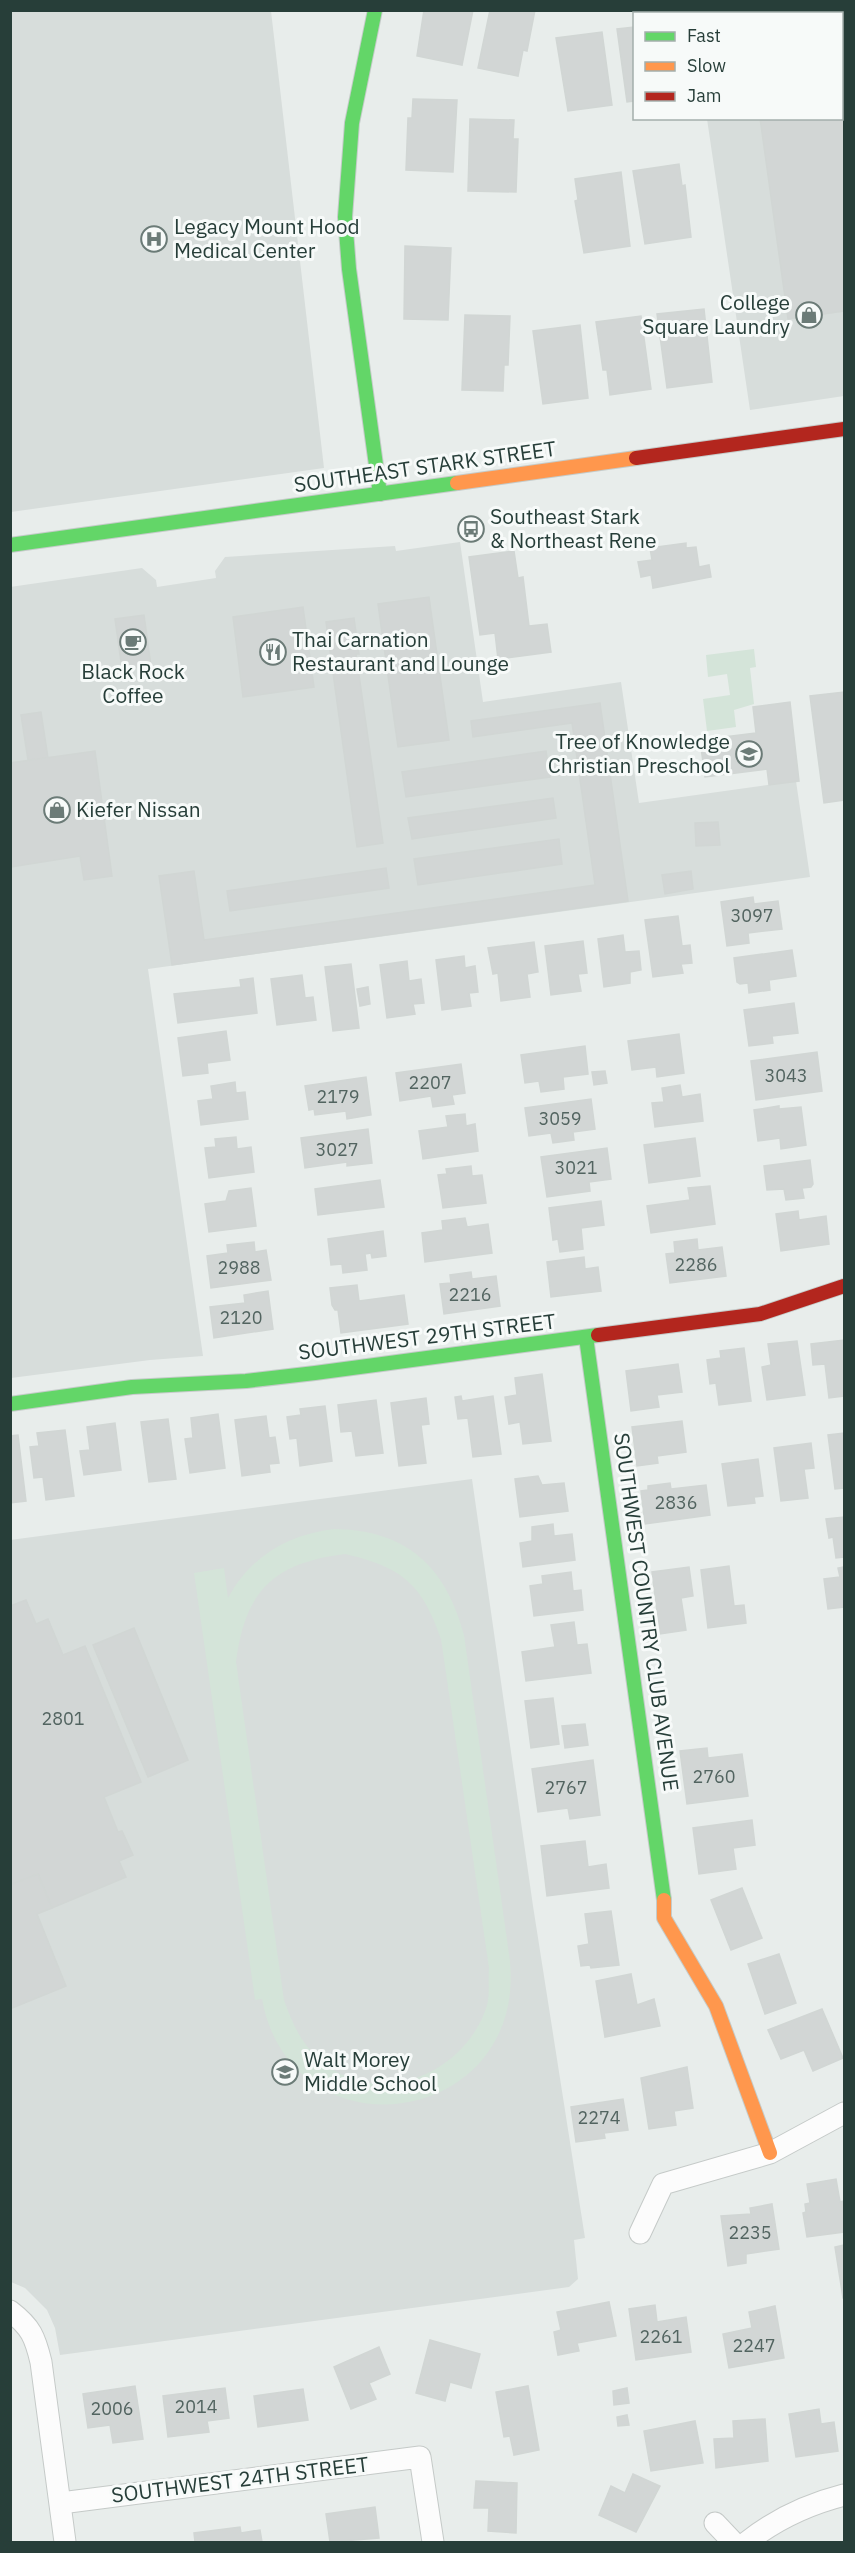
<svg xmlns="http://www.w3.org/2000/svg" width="855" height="2553" font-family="'IBM Plex Sans',sans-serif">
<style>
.built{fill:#d7dddb}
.green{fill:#d4e4d9;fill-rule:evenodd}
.building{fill:#d2d6d5;stroke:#d1d6d4;stroke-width:1.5}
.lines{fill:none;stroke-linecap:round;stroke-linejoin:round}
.street-casing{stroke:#c5cac8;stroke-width:23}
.fast-casing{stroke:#c5cbc9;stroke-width:16}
.slow-casing{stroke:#c5cbc9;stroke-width:16}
.jam-casing{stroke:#c5cbc9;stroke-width:16}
.street{stroke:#fcfcfc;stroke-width:21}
.fast{stroke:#63d668;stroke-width:14}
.slow{stroke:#ff974d;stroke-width:14}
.jam{stroke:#b3261e;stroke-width:14}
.labels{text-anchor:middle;stroke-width:6;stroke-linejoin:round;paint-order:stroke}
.number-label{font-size:18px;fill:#526460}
.poi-label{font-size:21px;fill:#273e39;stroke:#f7faf9;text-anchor:start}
.street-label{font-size:21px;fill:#273e39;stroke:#f7faf9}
</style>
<rect width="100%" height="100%" fill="#e8edeb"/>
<g class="built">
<polygon points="10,11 271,11 324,468 11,512"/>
<polygon points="690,11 844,11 844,396 750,410 707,119 842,118 842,14 691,14"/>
<polygon points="460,542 483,702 621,682 639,803 796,781 810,877 148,969 203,1356 150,1360 11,1378 10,587 142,568 156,580 157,587 216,578 215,571 225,557 395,546 396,551"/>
<polygon points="472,1479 533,1906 585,2238 574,2240 578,2279 569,2287 60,2355 55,2328 47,2310 25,2288 11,2282 10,1540"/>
</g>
<g class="green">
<polygon points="754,649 756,667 750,668 754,704 734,710 736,727 707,731 703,699 730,695 727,674 708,677 706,655"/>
<path d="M334 1529C407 1530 446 1567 464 1635L510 1961C526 2127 292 2161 262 1999L255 2000 194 1573 224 1568 228 1598C251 1556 287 1535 334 1529ZM345 1554C402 1567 422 1584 441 1639L489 1968C488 1980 490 1994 487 2005 466 2075 375 2112 318 2058 300 2042 292 2022 284 2000L236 1662C245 1590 274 1563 345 1554Z"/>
</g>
<g class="building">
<polygon points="424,10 473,10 462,65 417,56"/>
<polygon points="490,10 535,10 527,51 523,50 518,76 478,68"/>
<polygon points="745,10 844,10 844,311 788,319 760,118 842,118 842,14 745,14"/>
<polygon points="634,27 634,101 627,102 617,29"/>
<polygon points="602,32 612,105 568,111 556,38"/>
<polygon points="413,99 457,100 453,172 406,170 408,118 412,118"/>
<polygon points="470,119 514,120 513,139 518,139 516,192 468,191"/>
<polygon points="679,164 682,186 685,185 691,237 645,244 633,171"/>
<polygon points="621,172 630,246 584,253 575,201 578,200 575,179"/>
<polygon points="405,246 451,248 448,320 404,319"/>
<polygon points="704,309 712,382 667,388 657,314"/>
<polygon points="465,315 510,316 508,365 504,365 503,391 462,390"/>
<polygon points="641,316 651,389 610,395 607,370 603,370 596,322"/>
<polygon points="580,325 588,398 543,404 533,331"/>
<polygon points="686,543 686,548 696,547 699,567 709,565 711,577 653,588 651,575 641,577 638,562 652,560 650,548"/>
<polygon points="514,551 518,578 523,577 529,626 547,624 551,652 498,659 495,633 480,635 469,557"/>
<polygon points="429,597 449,740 398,747 378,604"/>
<polygon points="303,607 314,687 243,697 233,617"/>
<polygon points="144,615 151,666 122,669 115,619"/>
<polygon points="354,618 359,654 356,654 383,843 357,847 326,622"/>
<polygon points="844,692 844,800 824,803 810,696"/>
<polygon points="790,702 799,781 769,785 767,769 705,777 700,740 756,733 753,707"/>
<polygon points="600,703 628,901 172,965 159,876 194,871 204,940 595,885 572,723 473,737 471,721"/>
<polygon points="41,712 48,758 28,760 21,715"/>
<polygon points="95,751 112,876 84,880 80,856 10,867 10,763"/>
<polygon points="546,751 550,777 406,797 402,772"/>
<polygon points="553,798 556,818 412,839 408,818"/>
<polygon points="718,822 720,845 696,846 695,823"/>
<polygon points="559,839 562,864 418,885 414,859"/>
<polygon points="386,868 389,888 230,911 227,891"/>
<polygon points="691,871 693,889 665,894 662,875"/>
<polygon points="753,897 754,904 778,901 782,929 748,933 749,943 727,946 721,902"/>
<polygon points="678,916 682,946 690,945 692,963 681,964 683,973 653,977 645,920"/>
<polygon points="623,935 625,952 639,951 641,970 630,972 630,983 604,987 598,939"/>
<polygon points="583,941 587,973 578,974 581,991 551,995 545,946"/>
<polygon points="534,942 538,972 527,974 530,997 501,1001 498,973 493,974 488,948"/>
<polygon points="792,950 796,976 769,980 770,990 749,993 748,983 740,984 737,982 734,958"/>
<polygon points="464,956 465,968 475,966 478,992 469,993 471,1006 442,1010 436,960"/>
<polygon points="407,961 409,981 421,979 424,1003 413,1004 415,1014 387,1018 380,965"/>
<polygon points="351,964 359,1028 333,1031 325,967"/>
<polygon points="302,975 305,998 313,997 316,1020 277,1025 271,979"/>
<polygon points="253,978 257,1013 178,1023 174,994 241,987 240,980"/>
<polygon points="368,987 370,1004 360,1006 357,989"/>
<polygon points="794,1003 798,1033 772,1036 773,1043 749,1046 744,1010"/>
<polygon points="226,1031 230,1060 207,1063 208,1073 183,1076 178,1038"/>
<polygon points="679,1034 684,1073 657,1077 656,1067 632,1070 628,1041"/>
<polygon points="585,1046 588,1074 563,1077 564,1089 541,1092 539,1081 525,1083 521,1055"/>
<polygon points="817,1052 822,1091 756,1100 751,1061"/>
<polygon points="461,1064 465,1093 452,1095 454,1104 433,1107 431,1096 400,1101 396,1073"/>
<polygon points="605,1071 607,1083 594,1085 592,1072"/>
<polygon points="366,1077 371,1115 347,1119 346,1111 315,1115 314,1109 309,1110 305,1086"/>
<polygon points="235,1082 236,1093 245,1092 248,1119 201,1125 198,1101 213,1099 211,1086"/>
<polygon points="680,1085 682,1097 700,1094 703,1121 655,1127 652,1103 664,1102 662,1088"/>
<polygon points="591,1099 595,1129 573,1132 574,1140 553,1143 551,1133 529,1136 525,1108"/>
<polygon points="779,1106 779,1109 801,1107 806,1145 781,1149 780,1138 758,1141 754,1110"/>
<polygon points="465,1114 466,1126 475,1124 478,1151 423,1159 419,1131 448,1127 446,1116"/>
<polygon points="368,1129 372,1163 347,1166 347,1162 305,1168 301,1138"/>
<polygon points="236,1137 237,1149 251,1147 254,1172 209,1178 205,1148 216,1147 215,1139"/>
<polygon points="695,1138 700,1176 649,1183 644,1145"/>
<polygon points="607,1148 611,1179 589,1182 590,1191 547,1197 541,1157"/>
<polygon points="810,1160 813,1184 811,1187 802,1188 804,1198 786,1200 784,1189 767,1190 764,1166"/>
<polygon points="471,1166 472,1176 482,1175 486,1203 443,1208 438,1175 447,1174 446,1169"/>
<polygon points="380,1180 384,1207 318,1215 315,1189"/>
<polygon points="710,1186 715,1224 651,1233 647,1206 690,1200 688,1188"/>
<polygon points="251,1188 256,1226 209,1232 205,1204 226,1201 229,1191"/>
<polygon points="601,1201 604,1225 581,1228 583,1249 560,1252 558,1239 553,1240 549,1208"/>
<polygon points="798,1211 799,1220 826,1216 829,1244 781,1251 776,1214"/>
<polygon points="465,1218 467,1227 488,1224 492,1253 425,1262 422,1233 443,1230 442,1221"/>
<polygon points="383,1231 386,1256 372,1258 371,1253 365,1254 367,1270 343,1273 342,1264 331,1265 328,1239"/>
<polygon points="697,1239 698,1250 722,1247 726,1276 670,1283 666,1254 675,1253 674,1242"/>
<polygon points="254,1242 255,1252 266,1250 271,1280 211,1288 207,1256 228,1253 227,1245"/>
<polygon points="584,1257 585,1269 598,1267 601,1291 551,1297 547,1262"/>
<polygon points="471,1272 472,1279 496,1276 500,1306 444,1314 440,1284 451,1283 450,1275"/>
<polygon points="357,1285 359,1301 404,1295 408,1324 341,1333 338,1310 335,1310 332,1305 330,1288"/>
<polygon points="268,1291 273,1329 214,1338 210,1307 245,1303 244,1295"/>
<polygon points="844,1340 844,1396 829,1398 825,1364 813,1365 811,1344"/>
<polygon points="797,1341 805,1395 767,1400 762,1367 771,1365 768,1344"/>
<polygon points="744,1348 751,1401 719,1405 716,1383 710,1384 707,1360 721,1358 720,1351"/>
<polygon points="678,1364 682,1392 657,1395 659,1407 631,1411 626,1371"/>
<polygon points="542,1374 551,1441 523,1444 520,1422 509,1424 505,1397 517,1395 515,1378"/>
<polygon points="461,1396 462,1401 493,1396 501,1454 473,1457 468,1418 458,1419 455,1397"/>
<polygon points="426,1398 429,1424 421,1425 426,1463 399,1466 391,1403"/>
<polygon points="376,1400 383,1453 356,1456 352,1431 341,1432 338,1405"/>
<polygon points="325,1406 332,1461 300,1466 297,1438 290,1439 287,1417 301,1415 300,1409"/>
<polygon points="218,1414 225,1468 190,1473 185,1439 193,1438 191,1418"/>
<polygon points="266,1416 269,1438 275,1437 279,1463 269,1464 270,1472 242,1476 235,1420"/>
<polygon points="168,1419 176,1479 149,1482 141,1422"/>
<polygon points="682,1421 686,1452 657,1456 658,1463 637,1466 632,1427"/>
<polygon points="115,1423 121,1470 84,1475 80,1451 90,1450 87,1427"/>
<polygon points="65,1430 74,1496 46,1500 43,1477 34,1478 30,1447 39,1446 37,1433"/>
<polygon points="844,1433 844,1488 835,1489 828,1435"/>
<polygon points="18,1435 26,1501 10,1503 10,1436"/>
<polygon points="811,1443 814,1468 804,1469 808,1498 781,1501 774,1448"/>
<polygon points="758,1459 763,1496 754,1497 755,1503 728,1506 722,1464"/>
<polygon points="538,1476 542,1485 564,1483 568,1511 520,1517 515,1479"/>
<polygon points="670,1483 671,1489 706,1485 710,1515 645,1524 641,1491 648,1490 648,1486"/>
<polygon points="844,1517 844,1557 836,1558 833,1537 829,1538 826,1519"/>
<polygon points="553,1524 554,1536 572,1534 575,1560 523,1567 520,1543 532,1541 532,1527"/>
<polygon points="729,1566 734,1606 744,1605 746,1623 708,1628 701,1570"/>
<polygon points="689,1567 693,1596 681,1598 686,1630 660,1634 652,1572"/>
<polygon points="844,1567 844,1607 828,1609 824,1579 840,1577 838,1568"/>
<polygon points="571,1572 573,1591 581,1590 583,1610 534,1616 530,1586 543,1584 542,1576"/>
<polygon points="26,1600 36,1624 48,1619 63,1655 85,1646 141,1782 104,1797 118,1832 122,1831 133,1855 119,1861 126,1877 52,1908 38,1874 10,1885 10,1606"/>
<polygon points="574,1622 577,1645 587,1644 591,1673 526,1681 522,1652 555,1647 551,1625"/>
<polygon points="134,1628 188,1760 148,1777 93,1645"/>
<polygon points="553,1698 559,1744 531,1748 525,1701"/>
<polygon points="585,1724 588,1745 565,1748 562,1726"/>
<polygon points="707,1748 708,1758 742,1754 748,1796 687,1804 680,1751"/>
<polygon points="593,1760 600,1815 570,1819 568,1808 538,1812 532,1769"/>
<polygon points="752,1820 755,1845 733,1848 736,1869 699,1874 693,1828"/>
<polygon points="585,1841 588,1867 606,1864 609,1888 547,1896 541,1846"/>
<polygon points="38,1874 52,1908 37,1914 66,1986 10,2009 10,1885"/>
<polygon points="742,1888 762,1938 731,1950 711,1900"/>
<polygon points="611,1911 619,1965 591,1968 590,1965 581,1966 578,1946 589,1944 585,1914"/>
<polygon points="779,1954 796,2003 765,2014 748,1964"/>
<polygon points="631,1974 637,2005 654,1999 660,2026 605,2037 596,1981"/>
<polygon points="822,2009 843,2058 813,2071 804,2050 781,2059 768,2030"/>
<polygon points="687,2067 693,2108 674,2111 676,2125 649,2129 641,2078"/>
<polygon points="623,2099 628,2130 604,2133 605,2138 576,2142 571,2107"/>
<polygon points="836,2179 840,2202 844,2201 844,2232 807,2237 803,2213 806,2212 805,2204 810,2203 807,2184"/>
<polygon points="772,2204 779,2249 746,2254 746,2263 728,2266 721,2216 751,2214 750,2208"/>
<polygon points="844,2245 844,2298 843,2298 835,2247"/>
<polygon points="609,2302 616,2336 577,2343 579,2351 558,2355 554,2332 561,2330 557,2312"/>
<polygon points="655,2305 657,2322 686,2317 691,2352 636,2360 629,2309"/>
<polygon points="775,2306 784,2358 729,2368 723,2334 752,2328 749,2312"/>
<polygon points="430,2340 480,2354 471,2388 450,2382 445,2401 416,2393"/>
<polygon points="379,2347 390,2374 369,2383 376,2399 351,2409 334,2367"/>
<polygon points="135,2386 143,2439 113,2443 110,2425 88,2428 83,2394"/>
<polygon points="528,2386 539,2450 514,2455 510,2436 504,2437 496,2392"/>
<polygon points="225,2388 229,2418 207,2421 209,2432 168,2437 163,2396"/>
<polygon points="627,2388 629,2403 614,2405 613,2391"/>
<polygon points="303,2389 308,2420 258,2427 254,2396"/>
<polygon points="819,2409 821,2424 834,2422 838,2451 796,2457 789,2414"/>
<polygon points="627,2415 629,2425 618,2426 617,2417"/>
<polygon points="765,2419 768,2461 716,2468 714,2439 734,2438 733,2421"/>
<polygon points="695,2421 703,2463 651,2471 644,2431"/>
<polygon points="633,2474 660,2486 636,2532 599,2515 611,2486 625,2493"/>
<polygon points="476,2481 517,2483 516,2533 488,2531 489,2508 474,2508"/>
<polygon points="375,2507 379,2538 330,2542 326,2514"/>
<polygon points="240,2527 241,2533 260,2530 262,2542 195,2542 194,2533"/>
</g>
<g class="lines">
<g class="street-casing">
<g id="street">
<polyline points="640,2233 663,2184 770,2153 844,2113"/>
<path d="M10 2311C31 2327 35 2337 41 2362L65 2542"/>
<polyline points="61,2503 420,2457 433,2542"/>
<polyline points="715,2523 733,2542"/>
<path d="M747 2542C776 2519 809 2504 844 2495"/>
</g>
</g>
<g class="fast-casing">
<g id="fast">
<polyline points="375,10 352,123 345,217 349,269 380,494"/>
<polyline points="10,545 457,483"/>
<polyline points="586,1337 664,1900"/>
<polyline points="10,1404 132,1387 246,1381 315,1373 598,1335"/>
</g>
</g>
<g class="slow-casing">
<g id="slow">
<polyline points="457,483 636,458"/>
<polyline points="664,1900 664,1918 716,2006 770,2153"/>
</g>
</g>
<g class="jam-casing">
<g id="jam">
<polyline points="636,458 844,429"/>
<polyline points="598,1335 760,1314 844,1286"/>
</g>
</g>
<use href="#street" class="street"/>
<use href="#fast" class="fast"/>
<use href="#slow" class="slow"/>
<use href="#jam" class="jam"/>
</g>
<defs>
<g id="hospital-ring" transform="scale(1.35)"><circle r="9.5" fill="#f7faf9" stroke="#6b7b77" stroke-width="1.5"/><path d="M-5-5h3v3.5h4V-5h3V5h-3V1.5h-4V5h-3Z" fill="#6b7b77"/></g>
<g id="shop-ring" transform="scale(1.35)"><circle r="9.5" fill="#f7faf9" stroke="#6b7b77" stroke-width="1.5"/><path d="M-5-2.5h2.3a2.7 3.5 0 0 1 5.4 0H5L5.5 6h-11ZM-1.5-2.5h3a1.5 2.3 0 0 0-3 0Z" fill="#6b7b77"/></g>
<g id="bus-ring" transform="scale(1.35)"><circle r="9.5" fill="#f7faf9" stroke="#6b7b77" stroke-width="1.5"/><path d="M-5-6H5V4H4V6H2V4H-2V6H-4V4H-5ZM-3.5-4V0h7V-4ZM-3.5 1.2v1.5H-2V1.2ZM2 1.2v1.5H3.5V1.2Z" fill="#6b7b77"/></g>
<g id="cafe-ring" transform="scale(1.35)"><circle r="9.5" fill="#f7faf9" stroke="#6b7b77" stroke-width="1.5"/><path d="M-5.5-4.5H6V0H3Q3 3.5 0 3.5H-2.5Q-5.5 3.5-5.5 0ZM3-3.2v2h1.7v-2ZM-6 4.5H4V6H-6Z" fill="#6b7b77"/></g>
<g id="restaurant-ring" transform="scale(1.35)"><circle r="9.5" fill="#f7faf9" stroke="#6b7b77" stroke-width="1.5"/><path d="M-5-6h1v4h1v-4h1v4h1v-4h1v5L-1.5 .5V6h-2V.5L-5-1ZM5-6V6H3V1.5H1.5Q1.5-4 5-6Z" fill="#6b7b77"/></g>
<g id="school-ring" transform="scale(1.35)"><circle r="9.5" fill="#f7faf9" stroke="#6b7b77" stroke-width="1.5"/><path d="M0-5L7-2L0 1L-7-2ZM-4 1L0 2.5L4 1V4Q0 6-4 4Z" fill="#6b7b77"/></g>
</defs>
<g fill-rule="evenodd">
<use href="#hospital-ring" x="154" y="239"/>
<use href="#shop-ring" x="809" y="315"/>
<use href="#bus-ring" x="471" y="529"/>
<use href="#cafe-ring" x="133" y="642"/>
<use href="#restaurant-ring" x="273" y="652"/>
<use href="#school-ring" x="749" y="754"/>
<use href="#shop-ring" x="57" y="810"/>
<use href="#school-ring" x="285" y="2072"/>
</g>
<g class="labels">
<g class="number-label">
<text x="752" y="922">3097</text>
<text x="786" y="1082">3043</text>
<text x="430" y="1089">2207</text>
<text x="338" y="1103">2179</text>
<text x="560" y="1125">3059</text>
<text x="337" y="1156">3027</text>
<text x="576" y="1174">3021</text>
<text x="696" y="1271">2286</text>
<text x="239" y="1274">2988</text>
<text x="470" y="1301">2216</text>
<text x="241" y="1324">2120</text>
<text x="676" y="1509">2836</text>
<text x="63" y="1725">2801</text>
<text x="714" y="1783">2760</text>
<text x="566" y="1794">2767</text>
<text x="599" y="2124">2274</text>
<text x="750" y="2239">2235</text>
<text x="661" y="2343">2261</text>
<text x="754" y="2352">2247</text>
<text x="196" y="2413">2014</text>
<text x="112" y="2415">2006</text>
</g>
<g class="poi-label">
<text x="174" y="234">Legacy Mount Hood<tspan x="174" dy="24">Medical Center</tspan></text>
<text x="790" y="310" text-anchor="end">College<tspan x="790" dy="24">Square Laundry</tspan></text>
<text x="490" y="524">Southeast Stark<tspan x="490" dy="24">&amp; Northeast Rene</tspan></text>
<text x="292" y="647">Thai Carnation<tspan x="292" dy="24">Restaurant and Lounge</tspan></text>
<text x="133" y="679" text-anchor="middle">Black Rock<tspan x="133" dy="24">Coffee</tspan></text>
<text x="730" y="749" text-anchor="end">Tree of Knowledge<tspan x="730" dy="24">Christian Preschool</tspan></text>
<text x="76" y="817">Kiefer Nissan</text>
<text x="304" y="2067">Walt Morey<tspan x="304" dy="24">Middle School</tspan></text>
</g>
<g class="street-label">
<text transform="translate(425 467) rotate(-8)" y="7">SOUTHEAST STARK STREET</text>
<text transform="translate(427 1337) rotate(-7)" y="7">SOUTHWEST 29TH STREET</text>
<text transform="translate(646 1612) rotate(82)" y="7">SOUTHWEST COUNTRY CLUB AVENUE</text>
<text transform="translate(240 2480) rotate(-7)" y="7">SOUTHWEST 24TH STREET</text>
</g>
</g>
<rect width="855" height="2553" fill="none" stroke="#273e39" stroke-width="24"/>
<rect x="633" y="12" width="210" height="108" fill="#f7faf9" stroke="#a4afac" stroke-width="1.5"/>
<rect x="645" y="32" width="30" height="9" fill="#63d668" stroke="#a4afac" stroke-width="1.5"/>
<text x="687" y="42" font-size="18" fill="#273e39">Fast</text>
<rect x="645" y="62" width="30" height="9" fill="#ff974d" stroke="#a4afac" stroke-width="1.5"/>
<text x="687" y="72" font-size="18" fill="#273e39">Slow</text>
<rect x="645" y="92" width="30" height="9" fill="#b3261e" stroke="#a4afac" stroke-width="1.5"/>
<text x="687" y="102" font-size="18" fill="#273e39">Jam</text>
</svg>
